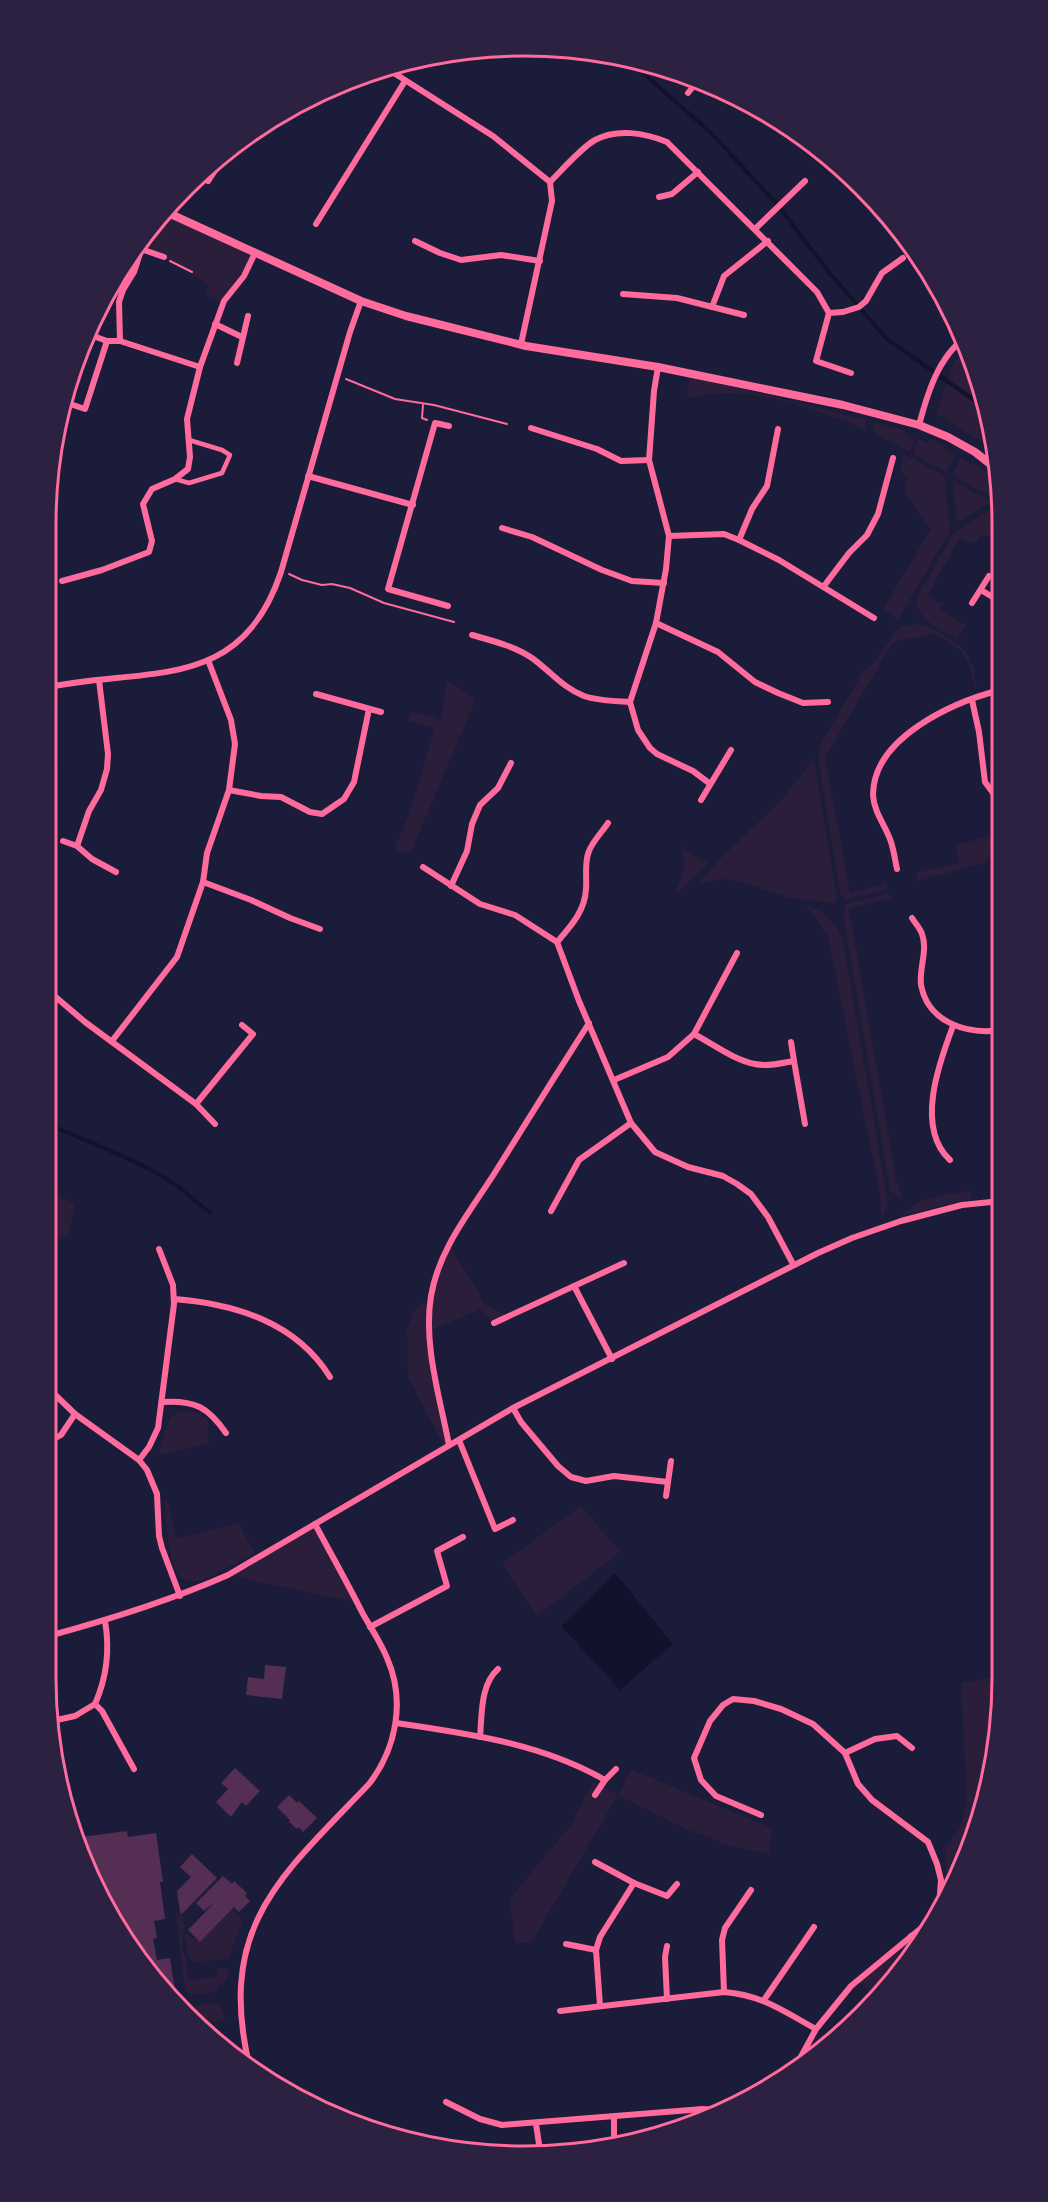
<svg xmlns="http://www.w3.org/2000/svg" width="1048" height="2202" font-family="Georgia,serif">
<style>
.green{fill:#2a1e3b}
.water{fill:#12122b}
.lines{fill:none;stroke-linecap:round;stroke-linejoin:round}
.stream{stroke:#12122b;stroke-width:4}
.building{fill:#542f53}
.path{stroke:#ff6b9d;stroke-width:2}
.pedestrian{stroke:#ff6b9d;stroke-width:4.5}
.minor{stroke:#ff6b9d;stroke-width:6}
.tertiary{stroke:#ff6b9d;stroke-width:8}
.rim{fill:none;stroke:#ff6b9d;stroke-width:3}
</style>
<rect width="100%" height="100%" fill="#1b1b3a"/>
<g class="green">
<path d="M164 211 255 253 224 301 206 295 208 286C189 269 167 258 143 250L145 235Z"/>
<polygon points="964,356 973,366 996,452 988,445 936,414 954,361"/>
<path d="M689 376 867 420 865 429C821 412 776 394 729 393 715 393 700 396 687 398Z"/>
<polygon points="875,422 906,431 905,435 915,438 909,452 872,432"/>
<polygon points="918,439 928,443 930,439 945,445 944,448 955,455 946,472 913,453"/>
<polygon points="904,454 944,476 950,527 949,533 898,619 883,609 931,529 904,492 907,478 900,471"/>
<polygon points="961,458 974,466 975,463 999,484 999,503 992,497 952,475"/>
<polygon points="952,480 990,501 990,503 957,523"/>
<path d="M991 508 999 509V538L980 536 974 544 960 538 927 596 942 604 939 609 966 625 957 639C940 629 918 621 916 599L953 534Z"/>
<path d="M915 623C931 626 963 643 970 659 974 667 975 678 977 687H975C966 651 966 653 934 634L893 642 825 757 850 893 887 883 886 890 845 900 841 897 819 764V747L863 672 876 661 896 631 901 627Z"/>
<polygon points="446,680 476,699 410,854 394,850 410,812 435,727 408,722 410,712 437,717 441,721"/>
<polygon points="814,759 837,899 834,903 789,898 742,882 726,879 699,883 717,862 780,801"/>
<polygon points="994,835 994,850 985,863 918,881 916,873 959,862 955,845"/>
<path d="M680 847 708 863 678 893 675 892C683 877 688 863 680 847Z"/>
<polygon points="886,894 890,894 892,898 849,909 897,1183 903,1198 894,1194 890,1189 843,914 846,904"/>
<path d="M806 905C822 909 838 924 843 940L888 1204 881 1219 880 1193 828 936Z"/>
<path d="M970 1191 972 1199 903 1215C918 1195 947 1195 970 1191Z"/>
<polygon points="49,1192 75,1204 68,1237 45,1244 45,1204"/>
<polygon points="449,1244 485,1304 508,1316 494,1323 481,1309 430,1331 431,1296"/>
<polygon points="425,1301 431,1377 429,1378 434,1378 447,1441 443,1444 408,1377 407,1330 415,1309"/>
<path d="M181 1410C191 1411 203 1414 209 1422L207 1435 210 1440 206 1444 158 1455C163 1440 166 1415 181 1410Z"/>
<path d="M167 1499 177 1539 238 1523 255 1554 206 1579C198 1582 186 1584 179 1576 168 1561 166 1518 164 1500Z"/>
<polygon points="581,1506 620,1552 537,1616 502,1563"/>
<polygon points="315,1524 358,1603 228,1575"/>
<polygon points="1003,1676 994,1772 966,1862 942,1907 947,1888 945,1850 962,1824 967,1799 961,1683"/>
<polygon points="632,1770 772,1828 769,1854 729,1845 688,1830 618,1795 531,1943 515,1943 510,1899 570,1826 593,1782 618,1795"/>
<polygon points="232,1909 242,1921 228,1959 193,1962 188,1955 185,1935 187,1933 192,1939 194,1938 200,1942"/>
<path d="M182 1913 185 1918 182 1922 186 1926C180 1936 182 1954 189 1962L186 1963 188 1980 218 1977 217 1968H229C229 1977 227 1983 218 1986V1991L194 1995 188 1994 185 1990 176 1914Z"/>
<polygon points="911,1936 922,1944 877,2000 858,1980"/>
<polygon points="216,2003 219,2004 226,2020 202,2024 184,2007"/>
</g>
<polygon class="water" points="615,1573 673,1644 620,1690 561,1626"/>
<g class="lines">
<g class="stream">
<polyline points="624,56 711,133 777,204 831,275 887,339 984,407"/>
<path d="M45 1123C88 1142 134 1158 173 1183 187 1191 196 1204 210 1212"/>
</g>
</g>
<g class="building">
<polygon points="265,1665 286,1667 282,1699 246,1695 248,1677 264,1679"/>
<polygon points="235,1768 260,1791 246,1806 242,1802 231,1817 216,1802 228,1789 221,1783"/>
<polygon points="289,1795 297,1803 299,1801 317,1818 303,1832 299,1827 297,1829 289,1822 290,1820 277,1807"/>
<polygon points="127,1831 128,1837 156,1833 163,1882 160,1882 165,1919 154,1921 157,1938 153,1939 157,1960 170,1958 176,1997 170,1994 169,1988 152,1976 150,1967 143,1968 74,1838"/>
<polygon points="192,1854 217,1878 182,1914 180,1912 177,1891 191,1877 180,1867"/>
<polygon points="223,1876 232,1884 234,1881 247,1893 245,1896 250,1901 239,1912 234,1907 200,1942 188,1930 216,1901 204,1911 196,1903"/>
</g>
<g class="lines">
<g class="path">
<polyline points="170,261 192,272"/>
<polyline points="346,379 395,399 434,405 507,424"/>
<polyline points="423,405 422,418 427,420"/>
<polyline points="289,574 302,580 322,585 332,584 350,588 384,603 454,622"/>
</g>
<polyline class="pedestrian" points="175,479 189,483 222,473 230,455 222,450 189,440"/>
<g class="minor">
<polyline points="386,68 493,136 550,182 552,201 521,344"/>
<polyline points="688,93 699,79"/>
<polyline points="208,181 229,149"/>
<path d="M550 182C561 171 582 147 595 140 617 128 645 133 667 142L817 292 829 313 816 361 851 373"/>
<polyline points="659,197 672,194 698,172"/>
<polyline points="316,224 405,81"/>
<polyline points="755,229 805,181"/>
<polyline points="415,241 440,253 461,260 501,255 540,261"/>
<polyline points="141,249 164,257"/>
<polyline points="623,294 677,298 744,315"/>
<polyline points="712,307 724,276 768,241"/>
<polyline points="829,313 843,312 859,307 866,301 882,273 903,258"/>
<polyline points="215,324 242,337"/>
<polyline points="85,333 107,341 120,341 200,367"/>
<polyline points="120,341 119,302 123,290 134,272 146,235"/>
<polyline points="237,363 248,316"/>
<polyline points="658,367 654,391 649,460 669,536 666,569 656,623 630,702 638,730 650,748 657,754 693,771 709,783"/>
<polyline points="70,404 85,409 107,341"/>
<path d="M919 425C927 395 938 357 965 338"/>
<polyline points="531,428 597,449 621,461 649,460"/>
<polyline points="308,476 413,505"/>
<polyline points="502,528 532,537 602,570 632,581 664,583"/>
<polyline points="669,536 724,534 739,540 779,560 874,618"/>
<polyline points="739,540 752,509 767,486 778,429"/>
<polyline points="62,581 102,570 149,552 152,541 143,504 152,489 175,479 188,469 190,457 187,419 200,367 224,301 244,276 255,253"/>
<polyline points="824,586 849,553 867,535 878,514 893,458"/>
<polyline points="981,590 999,601"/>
<polyline points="972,603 989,576"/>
<polyline points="448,606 388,589 435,423 449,426"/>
<polyline points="656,623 718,652 755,682 778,693 803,703 828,702"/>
<path d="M472 635C493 641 514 646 532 658 550 671 563 688 584 696 598 701 615 701 630 702"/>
<path d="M45 688C145 666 240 695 281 572L350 332 361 301"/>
<polyline points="316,694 381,712"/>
<polyline points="972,700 979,732 985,782 996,797 1000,799"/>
<polyline points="229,790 261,796 281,797 310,812 322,814 344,799 354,782 369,709"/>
<polyline points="701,800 731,750"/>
<polyline points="63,841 77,846 92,859 116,872"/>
<polyline points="77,846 89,811 101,790 107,769 108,754 99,680"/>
<polyline points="423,867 480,904 515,915 557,942 579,1001 631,1123 655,1152 688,1167 723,1176 737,1184 751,1194 768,1217 793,1264"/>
<path d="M897 869C895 860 894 851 891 842 886 826 874 813 873 795 873 737 954 702 1000 690"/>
<polyline points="203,882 251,900 290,918 320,929"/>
<polyline points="451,886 467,851 472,824 480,805 498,788 511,763"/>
<path d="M912 918C915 923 920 928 922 934 928 950 919 968 921 985 928 1023 968 1035 1001 1030"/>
<path d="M557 942C571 926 585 911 586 889 587 876 584 863 589 851 593 841 602 832 608 823"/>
<polyline points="53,980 51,993 85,1022 196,1104 215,1124"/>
<path d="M694 1034C713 1044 734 1060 755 1064 768 1067 782 1063 794 1061L805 1124"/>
<polyline points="112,1041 177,957 203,882 207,853 229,790 235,744 231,720 208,660"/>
<polyline points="791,1042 794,1061"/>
<polyline points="614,1080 668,1057 694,1034 737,953"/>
<polyline points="196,1104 253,1034 242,1025"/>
<path d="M950 1160C915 1128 939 1063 953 1026"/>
<polyline points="551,1211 579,1160 631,1123"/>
<polyline points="574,1286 612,1359"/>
<path d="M174 1299C235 1304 296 1322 330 1377"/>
<polyline points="494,1323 624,1263"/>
<polyline points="45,1334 46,1307"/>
<polyline points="45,1385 75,1414 139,1460 147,1470 157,1494 159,1536 162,1548 180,1596"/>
<path d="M162 1402C195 1400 208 1407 226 1433"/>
<polyline points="513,1408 521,1422 558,1466 571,1477 586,1481 614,1476 668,1482"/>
<polyline points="459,1440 495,1529 513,1520"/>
<polyline points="45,1444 61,1435 75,1414"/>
<path d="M449 1445C440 1398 423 1344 431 1296 439 1249 469 1213 494 1174 525 1124 557 1073 589 1023"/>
<polyline points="139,1460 149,1447 158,1428 174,1304 173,1285 159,1249"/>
<polyline points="666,1496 671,1461"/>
<path d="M105 1621C110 1650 107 1677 95 1704L102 1711 134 1769"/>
<polyline points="370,1627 447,1586 437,1551 463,1537"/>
<path d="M45 1637C108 1620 169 1601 228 1575L513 1408 818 1253 852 1238 901 1221 962 1205 1001 1201"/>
<polyline points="52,1721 75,1716 95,1704"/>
<path d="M396 1723C469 1734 540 1743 605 1780"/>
<path d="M480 1737C482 1715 480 1685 498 1669"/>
<polyline points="845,1753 875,1739 897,1736 912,1748"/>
<polyline points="595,1795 605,1780 616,1769"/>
<polyline points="761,1815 716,1796 701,1780 694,1758 710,1721 723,1705 733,1699 754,1701 781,1709 813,1724 845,1753 858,1784 872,1800 928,1842 937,1864 941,1880 939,1907 931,1920 851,1986 816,2029 797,2064"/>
<polyline points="595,1862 634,1883 667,1896 677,1884"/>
<polyline points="911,1936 923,1943"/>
<polyline points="566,1944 596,1950"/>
<polyline points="667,1946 665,1957 667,1999"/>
<polyline points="724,1992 722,1940 725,1928 751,1890"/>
<polyline points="764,2000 814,1927"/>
<polyline points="600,2006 596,1950 600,1937 634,1883"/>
<path d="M560 2011 724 1992C762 1995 783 2011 816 2029"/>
<path d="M250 2069C216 1927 279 1878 369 1784 396 1749 406 1701 387 1658 381 1643 371 1628 363 1614 348 1584 331 1554 315 1524"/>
<polyline points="446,2102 480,2119 502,2125 703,2109 725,2111"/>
<polyline points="614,2117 614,2144"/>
<polyline points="536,2124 540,2151"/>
</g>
<polyline class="tertiary" points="164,211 361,301 406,316 526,346 658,367 843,405 919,425 948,437 975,452 999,471"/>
</g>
<path d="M0 0H1048V2202H0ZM524 56H524A468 468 0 0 1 992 524V1678A468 468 0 0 1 524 2146H524A468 468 0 0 1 56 1678V524A468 468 0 0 1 524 56Z" fill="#2d2142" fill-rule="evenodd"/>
<path class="rim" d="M524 56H524A468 468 0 0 1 992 524V1678A468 468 0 0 1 524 2146H524A468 468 0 0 1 56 1678V524A468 468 0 0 1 524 56Z"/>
</svg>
